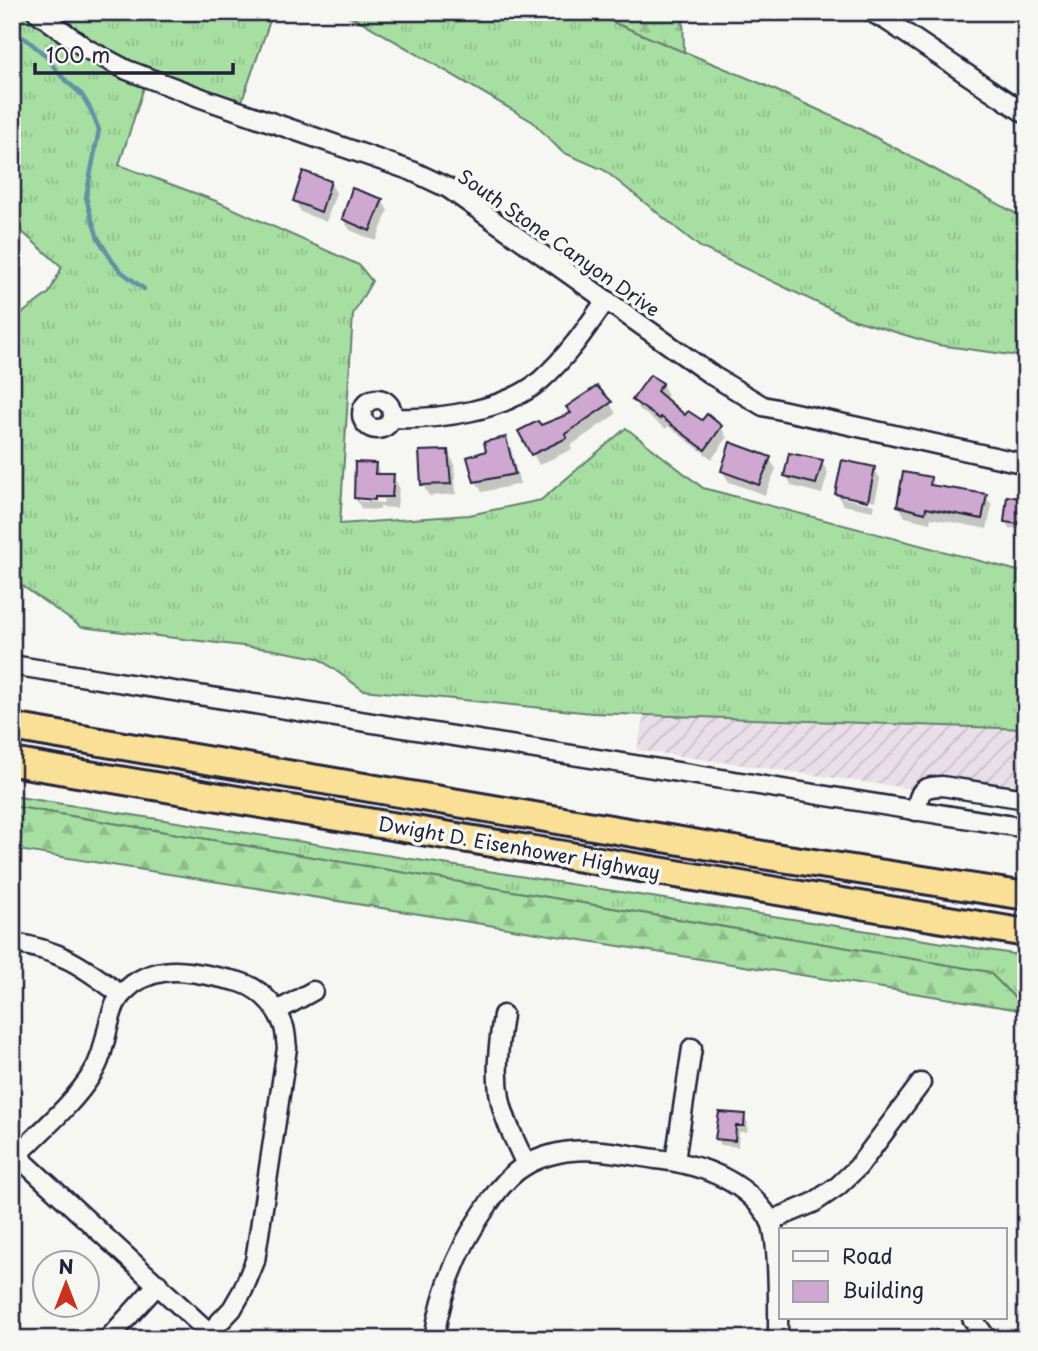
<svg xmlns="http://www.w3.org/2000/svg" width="1038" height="1351" font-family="'Playpen Sans',sans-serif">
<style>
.industrial{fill:url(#industrial-furrows)}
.grass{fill:url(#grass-tufts);stroke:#64806e;stroke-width:2}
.forest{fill:url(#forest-firs);stroke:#64806e;stroke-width:2}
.shadow{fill:#0003;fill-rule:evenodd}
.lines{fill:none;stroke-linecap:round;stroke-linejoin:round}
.stream{stroke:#6393a3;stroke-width:4.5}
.building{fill:#cea8d0;stroke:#22223b;stroke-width:2}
.minor-casing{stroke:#22223b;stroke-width:23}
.highway-casing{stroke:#22223b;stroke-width:32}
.minor{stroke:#f6f6f2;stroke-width:18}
.highway{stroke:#fadf96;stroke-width:26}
.labels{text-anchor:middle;stroke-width:7;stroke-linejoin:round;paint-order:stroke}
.street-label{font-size:19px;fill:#22223b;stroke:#f6f6f2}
</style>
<defs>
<pattern id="industrial-furrows" width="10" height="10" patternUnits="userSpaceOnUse" patternTransform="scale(1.75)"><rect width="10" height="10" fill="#eadfe8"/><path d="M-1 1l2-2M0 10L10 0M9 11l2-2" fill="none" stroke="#c8bfc8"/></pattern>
<pattern id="grass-tufts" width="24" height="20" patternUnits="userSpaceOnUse" patternTransform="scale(1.75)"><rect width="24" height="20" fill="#a7dea2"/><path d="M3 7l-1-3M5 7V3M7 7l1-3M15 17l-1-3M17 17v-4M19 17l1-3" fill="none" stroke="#8fbe8c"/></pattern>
<pattern id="forest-firs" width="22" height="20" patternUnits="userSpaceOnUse" patternTransform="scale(1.75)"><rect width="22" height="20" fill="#a7dea2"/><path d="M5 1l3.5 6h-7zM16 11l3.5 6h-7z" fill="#8fbe8c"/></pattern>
</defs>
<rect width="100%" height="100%" fill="#f6f6f2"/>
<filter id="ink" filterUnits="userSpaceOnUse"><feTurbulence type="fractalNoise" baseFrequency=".0143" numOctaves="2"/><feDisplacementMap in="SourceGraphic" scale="14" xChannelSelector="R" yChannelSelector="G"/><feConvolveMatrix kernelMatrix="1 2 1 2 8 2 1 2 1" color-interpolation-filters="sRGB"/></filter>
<g filter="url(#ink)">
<polygon class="industrial" points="644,715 1026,729 1026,805 637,750"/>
<g class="grass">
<polygon points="12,12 273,12 236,118 144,87 119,165 216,201 359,265 372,281 353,314 340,524 469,515 541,500 626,428 703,488 1026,573 1026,729 592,713 363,690 318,658 269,649 81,627 18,583 12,578 12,332 17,317 49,293 62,267 12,223"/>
<polygon points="339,12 589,12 762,84 860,129 1026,219 1026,357 938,345 849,318 700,247 604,170 562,152 533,122 362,22"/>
<polygon points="12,796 1026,956 1026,1009 989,972 12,806"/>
</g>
<g class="forest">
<polygon points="589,12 683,12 684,52 674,48"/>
<polygon points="12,806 989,972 1026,1009 1026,1011 12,849"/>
</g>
<g class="shadow">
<polygon points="330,182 336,193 326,222 301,212 295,201"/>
<polygon points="382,200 388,211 376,241 350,230 343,219"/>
<polygon points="662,384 668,395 665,399 686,418 721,427 727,438 712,459 668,426 666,429 640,410 634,400"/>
<polygon points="597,388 610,403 616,414 570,446 572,449 539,465 521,432 540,428 572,414"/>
<polygon points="505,439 511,449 520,484 482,492 476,481 489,452"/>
<polygon points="447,452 454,462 456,494 429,496 423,485"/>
<polygon points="769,458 776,469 765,495 729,482 722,471"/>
<polygon points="822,462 828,473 822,494 792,486 786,475"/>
<path d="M375 464 381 476H393L399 487 397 508 380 507V510L362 509 355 498ZM359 497 384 499 383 503 359 501Z"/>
<polygon points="874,468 880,479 875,501 843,494 843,498 875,505 873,511 843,505 837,494"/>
<polygon points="930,478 935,487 986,496 992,506 987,529 931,518 930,523 905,517 899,506"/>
<polygon points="1026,501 1026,530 1009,528 1005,521"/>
<polygon points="744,1116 748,1123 747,1132 739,1132 738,1147 721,1145 717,1138"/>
</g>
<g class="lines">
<polyline class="stream" points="12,32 26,39 45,55 61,76 82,95 91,110 99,130 86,197 91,217 98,238 113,262 122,272 144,289"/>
</g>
<g class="building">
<polygon points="303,171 331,181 321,212 293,201"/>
<polygon points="352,188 383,199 370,231 342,219"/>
<polygon points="650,375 663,383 657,391 685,415 688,411 702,420 707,414 722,426 705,450 661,417 660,419 632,400"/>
<polygon points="597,386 612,402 565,434 567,438 531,455 518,431 538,421 541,425 571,413 566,407"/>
<polygon points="506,437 515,474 474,482 467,457 486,451 484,442"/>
<polygon points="730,442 771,457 759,485 721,471"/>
<polygon points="448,450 451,484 421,485 419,451"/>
<polygon points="789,453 823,460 816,484 784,476"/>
<polygon points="842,460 875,467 868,501 835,494"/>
<polygon points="355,462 376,463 375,474 394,474 392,497 375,497 375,500 354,498"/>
<polygon points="903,472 931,477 930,485 987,494 982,519 926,508 925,513 897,506"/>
<polygon points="1007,496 1026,499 1026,525 1004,522"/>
<polygon points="719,1112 745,1114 744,1126 736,1126 735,1141 715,1139"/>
</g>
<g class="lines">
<g class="minor-casing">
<g id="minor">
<polyline points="37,12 87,49 127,70 204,99 412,171 448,188 713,376 763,406 1026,464"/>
<polyline points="871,12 889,22 1026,114"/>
<circle cx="377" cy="414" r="15"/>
<path d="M392 418C438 420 505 411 541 380 567 357 586 329 606 300"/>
<polyline points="12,665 1026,828"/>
<path d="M916 811C920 791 920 787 942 786L1026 799"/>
<path d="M12 943C59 949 84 967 120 994"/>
<polyline points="277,1011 313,991"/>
<path d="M503 1015C499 1042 495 1071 500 1098 504 1121 517 1144 526 1165"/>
<polyline points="12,1151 216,1339"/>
<path d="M12 1161C39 1132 71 1107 92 1074 104 1056 105 1034 112 1013 116 999 122 993 133 984 164 962 197 973 231 980 256 984 276 1003 284 1027 286 1034 286 1042 287 1048L255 1261 243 1290 232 1309 209 1333"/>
<polyline points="675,1161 692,1048"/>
<polyline points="770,1221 813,1203 838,1186 858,1167 921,1083"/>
<polyline points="972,1318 987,1339"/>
<polyline points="108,1339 158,1284"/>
<path d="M434 1339C441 1290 461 1243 489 1203 499 1188 510 1174 526 1165 538 1158 557 1152 571 1151 599 1148 628 1155 656 1159 699 1164 744 1179 769 1218 780 1237 778 1313 778 1339"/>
</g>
</g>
<g class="highway-casing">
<g id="highway">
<polyline points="12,727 775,857 1026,896"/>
<polyline points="12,762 1026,933"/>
</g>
</g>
<use href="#minor" class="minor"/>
<use href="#highway" class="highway"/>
</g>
</g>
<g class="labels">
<g class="street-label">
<text transform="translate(559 243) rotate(35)" y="7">South Stone Canyon Drive</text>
<text transform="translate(519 848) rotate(10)" y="7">Dwight D. Eisenhower Highway</text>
</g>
</g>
<rect width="1038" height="1351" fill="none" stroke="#f6f6f2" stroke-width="42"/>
<rect x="21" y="21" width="996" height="1309" fill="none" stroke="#22223b" stroke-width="2.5" filter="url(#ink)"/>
<rect x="779" y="1228" width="228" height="91" fill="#f6f6f2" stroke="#a1a1a9" stroke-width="2"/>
<rect x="793" y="1251" width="35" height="10" fill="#f6f6f2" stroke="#a1a1a9" stroke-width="2"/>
<text x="842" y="1264" font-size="21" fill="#22223b">Road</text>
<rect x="793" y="1281" width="35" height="21" fill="#cea8d0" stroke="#a1a1a9" stroke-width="2"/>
<text x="842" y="1298" font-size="21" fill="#22223b">Building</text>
<g transform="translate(66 1284)"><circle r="33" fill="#f6f6f2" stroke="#a1a1a9" stroke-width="2"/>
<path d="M0-5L12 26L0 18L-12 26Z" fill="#c8321e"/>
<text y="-10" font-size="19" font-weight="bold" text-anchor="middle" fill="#22223b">N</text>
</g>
<path d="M35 63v10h198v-10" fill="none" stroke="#22223b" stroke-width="3.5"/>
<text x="46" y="63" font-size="21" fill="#22223b" stroke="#f6f6f2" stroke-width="5" paint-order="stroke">100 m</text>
</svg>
